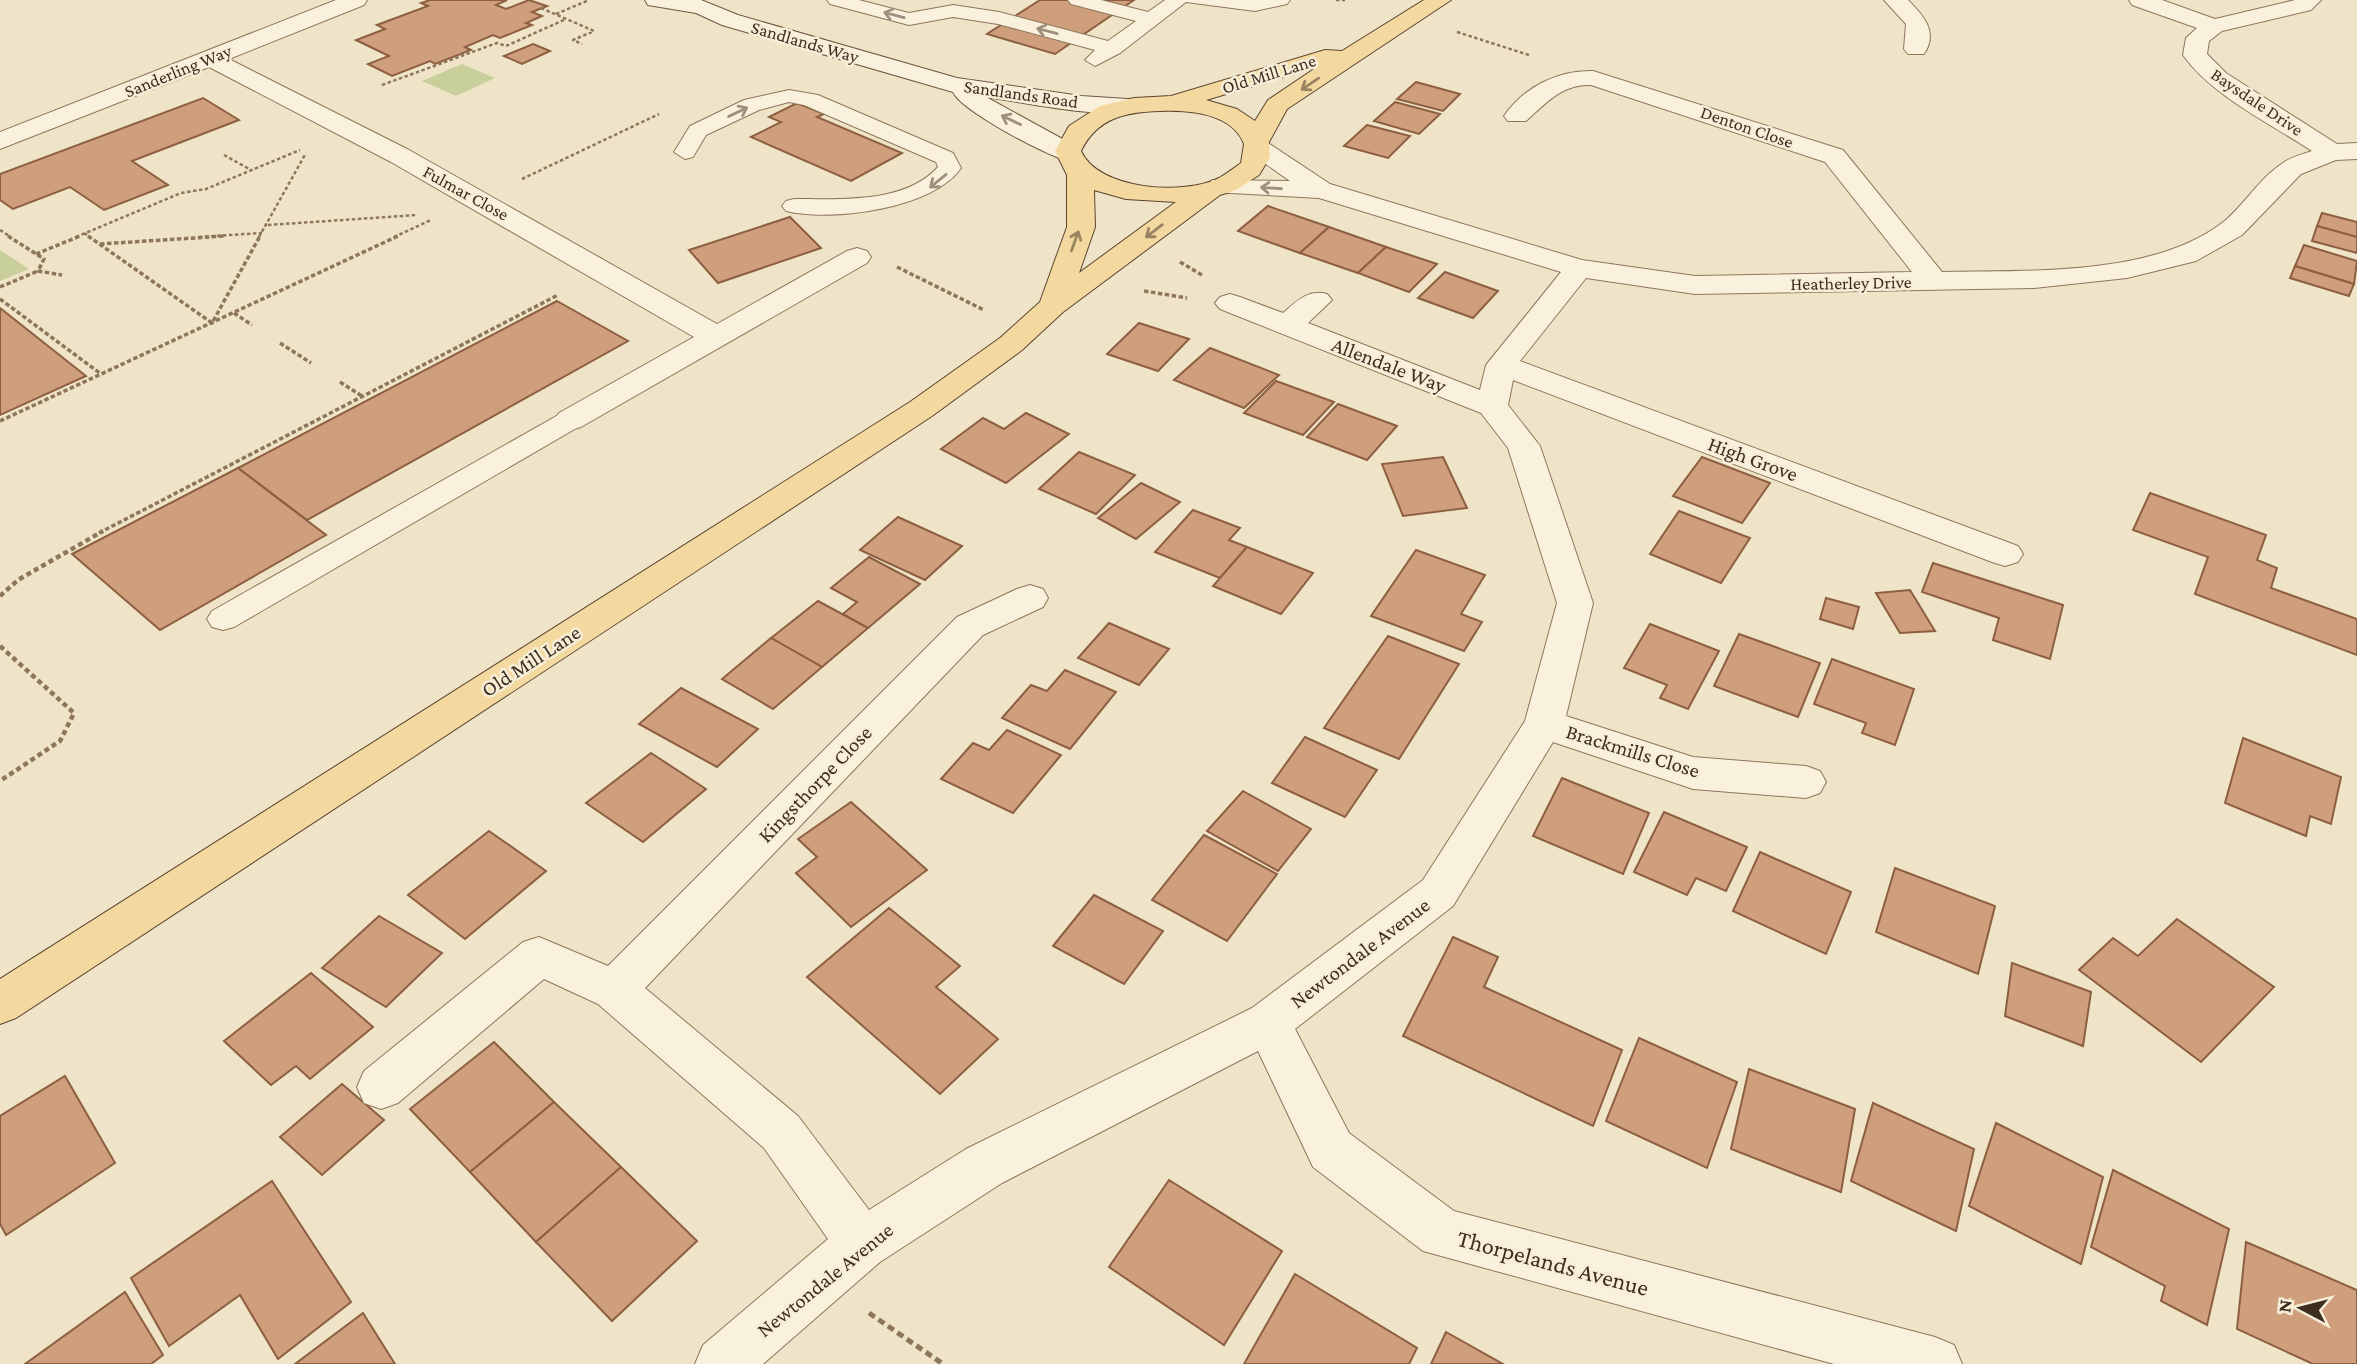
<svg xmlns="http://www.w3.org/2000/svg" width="2357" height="1364" font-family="'Crimson Pro',serif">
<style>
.green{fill:#c9cf9b}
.building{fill:#cf9f7d;stroke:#8d5f41;stroke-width:2}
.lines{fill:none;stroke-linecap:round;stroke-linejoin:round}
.lane-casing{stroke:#8d765c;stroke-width:2}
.street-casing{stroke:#8d765c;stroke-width:2}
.secondary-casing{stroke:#6f573f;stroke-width:2}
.primary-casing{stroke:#5b4430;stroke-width:2}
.path-far3{stroke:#8d765c;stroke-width:2.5;stroke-dasharray:3.5 2.5;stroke-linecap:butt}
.path-far2{stroke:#8d765c;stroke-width:3.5;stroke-dasharray:4.5 2.5;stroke-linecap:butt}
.path-far1{stroke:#8d765c;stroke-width:4.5;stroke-dasharray:5 3.5;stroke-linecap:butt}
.path{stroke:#8d765c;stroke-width:5;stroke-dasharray:7 4.5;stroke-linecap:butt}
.lane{fill:#faf1dc;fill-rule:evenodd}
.street{fill:#faf1dc;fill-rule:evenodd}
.secondary{fill:#faf1dc;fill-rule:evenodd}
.primary{fill:#f3d9a0;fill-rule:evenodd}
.oneway{stroke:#9c907e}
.oneway2{stroke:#988460}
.labels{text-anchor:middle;stroke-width:5;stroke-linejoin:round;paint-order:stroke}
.far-street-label{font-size:18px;fill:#3d2e20;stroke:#f7eed8}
.street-label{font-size:21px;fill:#3d2e20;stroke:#f7eed8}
.near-street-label{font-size:24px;fill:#3d2e20;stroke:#f7eed8}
</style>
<rect width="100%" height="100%" fill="#f0e4c8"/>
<g class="green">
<polygon points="462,64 495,78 456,96 422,81"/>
<polygon points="0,250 29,269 0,281"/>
</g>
<g class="building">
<polygon points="430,0 507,0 496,5 506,9 529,0 547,6 532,12 542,16 526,23 532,25 500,38 493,35 465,47 471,50 435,64 430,61 392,76 368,64 389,56 356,40 385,29 377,25 428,6 421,3"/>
<polygon points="1040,0 1134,0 1055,54 987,34"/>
<polygon points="533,44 550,51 522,64 504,56"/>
<polygon points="1416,82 1460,94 1443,111 1397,99"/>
<polygon points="203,98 239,120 132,161 168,185 104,210 70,187 13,209 0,200 0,174"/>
<polygon points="1395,102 1440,114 1419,134 1374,121"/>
<polygon points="797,103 824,114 817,117 902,153 851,181 751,137 781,122 769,117"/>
<polygon points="1367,125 1410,136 1388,158 1344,146"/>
<polygon points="1268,206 1329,227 1300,253 1238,231"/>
<polygon points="2322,213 2357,222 2357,237 2317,226"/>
<polygon points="790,217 821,248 718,283 689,250"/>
<polygon points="2317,226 2357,237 2357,253 2312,241"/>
<polygon points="1329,227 1386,247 1358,273 1300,253"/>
<polygon points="2304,245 2357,261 2354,284 2295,266"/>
<polygon points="1386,247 1437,264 1409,292 1358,273"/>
<polygon points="2295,266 2354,284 2349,296 2290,278"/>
<polygon points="1445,272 1498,291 1473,318 1418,298"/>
<polygon points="557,301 628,341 307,520 238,468"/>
<polygon points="0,308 86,376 0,415"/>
<polygon points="1139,323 1189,339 1158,371 1107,354"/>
<polygon points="1210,348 1279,375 1244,408 1174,380"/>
<polygon points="1276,381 1334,402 1303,435 1244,413"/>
<polygon points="1338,404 1397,426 1367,460 1307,437"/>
<polygon points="1026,413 1069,434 1006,483 941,449 983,418 1004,429"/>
<polygon points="1079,452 1135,475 1096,514 1039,489"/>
<polygon points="1443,457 1467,508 1403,516 1382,464"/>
<polygon points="1702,457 1770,483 1742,523 1673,496"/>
<polygon points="238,468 326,535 160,630 72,554"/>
<polygon points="1141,483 1180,502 1136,539 1098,518"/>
<polygon points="2150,493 2266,535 2257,560 2277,568 2271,588 2357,619 2357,655 2195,594 2208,557 2133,530"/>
<polygon points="1193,510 1240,528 1229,540 1247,547 1220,578 1155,552"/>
<polygon points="1679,511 1750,538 1721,583 1650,554"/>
<polygon points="898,517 962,546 925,580 860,550"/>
<polygon points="1247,547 1313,573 1281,614 1213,586"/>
<polygon points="1416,550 1485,575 1461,614 1482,622 1464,651 1371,616"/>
<polygon points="869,557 920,584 868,628 843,614 857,602 831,588"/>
<polygon points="1933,563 2063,605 2050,659 1993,640 1999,618 1922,592"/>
<polygon points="1910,590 1935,631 1900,633 1876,593"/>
<polygon points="1826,598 1859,607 1853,629 1820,619"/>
<polygon points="818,601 868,628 822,667 771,638"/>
<polygon points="1109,623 1169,649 1139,685 1078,658"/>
<polygon points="1650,624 1719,651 1688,709 1660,698 1667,685 1624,668"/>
<polygon points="1739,634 1820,663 1798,717 1714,686"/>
<polygon points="1388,636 1459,664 1399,759 1324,728"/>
<polygon points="771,638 822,667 773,709 722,679"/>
<polygon points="1832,659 1914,689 1895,745 1862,733 1866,723 1814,704"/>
<polygon points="1065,670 1116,692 1070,749 1002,718 1031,685 1047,691"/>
<polygon points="681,688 758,729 717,767 639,724"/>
<polygon points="1007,730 1061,755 1013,813 941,779 973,743 989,750"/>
<polygon points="1305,737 1377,770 1345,817 1272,783"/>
<polygon points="2243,738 2341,777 2331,824 2310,816 2306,836 2225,803"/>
<polygon points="651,753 706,789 643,842 586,803"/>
<polygon points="1562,778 1649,813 1623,874 1533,836"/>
<polygon points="1243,791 1311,829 1278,871 1207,831"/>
<polygon points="851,802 927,870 851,927 796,873 817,857 798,839"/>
<polygon points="1664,812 1747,847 1726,891 1696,878 1687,895 1634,872"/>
<polygon points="489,831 546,871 465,939 408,895"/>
<polygon points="1204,835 1277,874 1227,941 1152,900"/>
<polygon points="1760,852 1851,892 1826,954 1733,911"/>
<polygon points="1895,868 1995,906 1978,974 1876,932"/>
<polygon points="1094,895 1163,931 1124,984 1053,946"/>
<polygon points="889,908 960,966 936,987 998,1039 940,1094 807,977"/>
<polygon points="379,916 442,953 386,1007 322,968"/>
<polygon points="2177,919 2274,987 2201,1062 2079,970 2113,938 2138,956"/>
<polygon points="1453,937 1498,957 1484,987 1622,1050 1593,1126 1403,1036"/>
<polygon points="2012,963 2091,992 2083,1046 2005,1016"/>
<polygon points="311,973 373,1027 310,1079 296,1066 271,1085 224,1041"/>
<polygon points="1639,1038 1737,1082 1707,1168 1606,1121"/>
<polygon points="494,1042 554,1102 470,1172 410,1109"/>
<polygon points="1749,1069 1855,1109 1841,1192 1731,1149"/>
<polygon points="65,1076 115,1163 6,1235 0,1224 0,1116"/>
<polygon points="342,1084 384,1120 322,1175 280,1137"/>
<polygon points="554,1102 621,1167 536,1242 470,1172"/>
<polygon points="1873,1103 1974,1149 1956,1231 1851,1181"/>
<polygon points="1996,1123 2103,1177 2081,1264 1969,1206"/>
<polygon points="621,1167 697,1241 612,1321 536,1242"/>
<polygon points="2113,1170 2229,1229 2207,1325 2161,1301 2165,1286 2091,1247"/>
<polygon points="1169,1180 1282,1251 1224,1345 1109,1267"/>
<polygon points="272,1181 351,1302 278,1359 240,1295 169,1346 131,1278"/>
<polygon points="2246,1242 2357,1290 2357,1364 2313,1364 2237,1329"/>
<polygon points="1295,1274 1417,1348 1409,1364 1244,1364"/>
<polygon points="125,1292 163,1355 151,1364 25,1364"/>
<polygon points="363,1313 395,1364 295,1364"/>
<polygon points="1446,1332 1503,1364 1431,1364"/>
</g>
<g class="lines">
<g class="lane-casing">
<g id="lane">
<polygon points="827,0 859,0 909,13 953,5 999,12 1108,41 1136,21 1071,4 1068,0 1101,0 1148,12 1165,0 1290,0 1287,4 1255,11 1186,2 1120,53 1095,66 1085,60 1095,50 998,24 953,17 909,25 830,4"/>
<path d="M789 90 818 95 953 153 961 168C933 209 831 222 786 211L782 206 786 201 794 199C840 199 905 204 938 167L936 162 804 105 789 102 759 110 706 135 693 157 685 159 674 152 690 126 744 100Z"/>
<polygon points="570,411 580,414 584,420 580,426 234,627 223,630 212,627 207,619 212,611 560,414"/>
</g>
</g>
<g class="street-casing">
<g id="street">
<polygon points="336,0 367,0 364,5 229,59 409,150 717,324 847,251 857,248 867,251 871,257 867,263 581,427 570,430 559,427 554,420 559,413 694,337 391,162 209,67 0,149 0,132"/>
<path d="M1884 0H1908C1923 15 1939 32 1924 54H1908L1904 49 1906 24Z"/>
<path d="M2129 0H2162L2215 19 2295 0H2321L2311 10 2222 31 2209 41 2207 54 2226 73 2337 144 2357 143V159L2336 160 2301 174 2242 235 2196 261 2127 278 2034 288 1695 294 1586 278 1520 361 2018 546 2023 554 2018 562 2005 566 1992 562 1513 380 1508 405 1540 446 1593 603 1566 716 1693 757 1806 766 1820 771 1826 782 1820 793 1806 798 1693 789 1553 742 1453 906 1295 1029 1349 1133 1454 1211 1935 1337 1954 1345 1962 1364H1834L1423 1251 1313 1167 1258 1051 1002 1183 880 1262 763 1364H695L703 1345 828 1239 764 1148 598 1004 544 979 398 1103 381 1109 364 1103 357 1087 364 1071 523 942 539 937 608 966 957 617 1017 589 1030 585 1043 589 1048 598 1043 607 983 635 645 988 798 1116 869 1210 966 1149 1252 1008 1423 880 1525 721 1557 603 1508 448 1481 413 1220 309 1215 303 1220 297 1230 294 1240 297 1283 313C1297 301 1308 289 1327 294L1332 300 1308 323 1480 390 1486 365 1561 272 1319 198 1212 192 1208 186 1212 180 1290 181 1250 153 1246 148 1250 143H1268L1330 184 1582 260 1695 276 1912 272 1825 162 1591 85C1562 84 1546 103 1526 121H1508L1504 116C1524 87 1558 70 1593 71L1843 150 1942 272C2027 270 2151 277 2222 223 2244 206 2259 178 2283 163 2291 157 2303 154 2312 151 2271 124 2211 95 2183 55L2186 38 2197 28 2132 5Z"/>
</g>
</g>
<g class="secondary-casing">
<path id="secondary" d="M645 0H701L738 15 957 78 1081 96 1143 100 1146 105 1143 110C1102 120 1029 103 986 97L1077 147 1081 153 1077 159 1068 161C1047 156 960 110 953 92L722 25 696 13 648 5Z"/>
</g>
<g class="primary-casing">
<path id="primary" d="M1424 0H1451L1287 109 1269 142 1270 157 1259 175 1236 190 1220 195 1063 312 1022 350 932 416 16 1018 0 1024V979L910 402 1000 338 1040 302 1067 227V175L1055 151 1069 126 1100 106 1134 98 1171 96 1325 50 1342 51ZM1317 67 1268 100 1255 121 1237 109 1206 100ZM1160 111C1188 110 1232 113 1244 144L1241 163C1234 168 1226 174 1219 178 1184 196 1098 190 1081 151 1097 118 1125 112 1160 111ZM1094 190 1126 199 1176 202 1079 273 1095 227Z"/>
</g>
<g class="path-far3">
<polyline points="1336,0 1345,0"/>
<polyline points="541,8 594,31 573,40 582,44"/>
<polyline points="556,14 589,0"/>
<polyline points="1457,32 1529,55"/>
<polyline points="382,85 497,43 506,46 566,19"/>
<polyline points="224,155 251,170"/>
<polyline points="522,179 659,114"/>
<polyline points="268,225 417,215"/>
<polyline points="0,230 11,237"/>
<polyline points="84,233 90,237"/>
<polyline points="76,237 181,193 206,189 300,150"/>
<polyline points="199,237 262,233"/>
<polyline points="259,237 306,153"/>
<polyline points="394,237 431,220"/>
</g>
<g class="path-far2">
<polyline points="8,236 44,259 38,271 62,275"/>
<polyline points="88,236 212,323 260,236"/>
<polyline points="100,244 225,236"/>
<polyline points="36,254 80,236"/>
<polyline points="1180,262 1202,275"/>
<polyline points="897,267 984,310"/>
<polyline points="0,287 38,271"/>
<polyline points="1144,291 1187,298"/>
<polyline points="0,299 101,374"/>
<polyline points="234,313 252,325"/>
<polyline points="280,343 311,363"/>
<polyline points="340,382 362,396"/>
<polyline points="0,421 398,236"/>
<polyline points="99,533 558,295"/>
</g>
<g class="path-far1">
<polyline points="0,596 18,580 103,531"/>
<polyline points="0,646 74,713 60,741 0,781"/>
</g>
<polyline class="path" points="869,1313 943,1364"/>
<use href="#lane" class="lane"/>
<use href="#street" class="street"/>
<use href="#secondary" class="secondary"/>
<use href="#primary" class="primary"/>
</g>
<defs><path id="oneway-shaft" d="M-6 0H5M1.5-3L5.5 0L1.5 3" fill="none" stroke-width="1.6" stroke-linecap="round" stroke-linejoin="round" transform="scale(1.75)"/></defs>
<g class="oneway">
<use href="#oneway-shaft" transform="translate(894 15) rotate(-165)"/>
<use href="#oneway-shaft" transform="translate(1047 31) rotate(-165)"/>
<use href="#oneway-shaft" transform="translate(738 112) rotate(-26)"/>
<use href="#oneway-shaft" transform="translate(1011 120) rotate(-154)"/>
<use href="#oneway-shaft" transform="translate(938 181) rotate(141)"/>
<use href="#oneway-shaft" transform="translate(1271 188) rotate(-176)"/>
</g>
<g class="oneway2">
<use href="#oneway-shaft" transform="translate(1310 84) rotate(146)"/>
<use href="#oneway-shaft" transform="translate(1154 231) rotate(143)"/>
<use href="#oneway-shaft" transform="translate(1075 241) rotate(-70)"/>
</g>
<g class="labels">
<g class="far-street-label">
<text transform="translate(805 42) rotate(16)" y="6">Sandlands Way</text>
<text transform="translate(178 71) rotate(-22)" y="6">Sanderling Way</text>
<text transform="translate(1269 74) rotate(-17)" y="6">Old Mill Lane</text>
<text transform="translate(1021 94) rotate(8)" y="6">Sandlands Road</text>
<text transform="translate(2257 102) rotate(34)" y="6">Baysdale Drive</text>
<text transform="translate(1747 127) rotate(19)" y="6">Denton Close</text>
<text transform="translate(466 193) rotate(29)" y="6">Fulmar Close</text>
<text transform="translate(1851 283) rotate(-1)" y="6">Heatherley Drive</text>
</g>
<g class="street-label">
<text transform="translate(1389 365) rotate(21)" y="7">Allendale Way</text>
<text transform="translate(1753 459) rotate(20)" y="7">High Grove</text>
<text transform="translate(531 661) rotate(-33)" y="7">Old Mill Lane</text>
<text transform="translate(1633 751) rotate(17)" y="7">Brackmills Close</text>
<text transform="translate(815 784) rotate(-46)" y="7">Kingsthorpe Close</text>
<text transform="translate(1360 953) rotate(-37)" y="7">Newtondale Avenue</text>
<text transform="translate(825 1280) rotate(-39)" y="7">Newtondale Avenue</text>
</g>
<g class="near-street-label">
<text transform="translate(1553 1263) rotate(15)" y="8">Thorpelands Avenue</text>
</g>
</g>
<g transform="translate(2301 1308) rotate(277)" stroke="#f7eed8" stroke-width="5" paint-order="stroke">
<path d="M0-5L12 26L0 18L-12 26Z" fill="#3d2e20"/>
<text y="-10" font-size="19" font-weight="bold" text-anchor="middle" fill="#3d2e20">N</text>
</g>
</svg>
